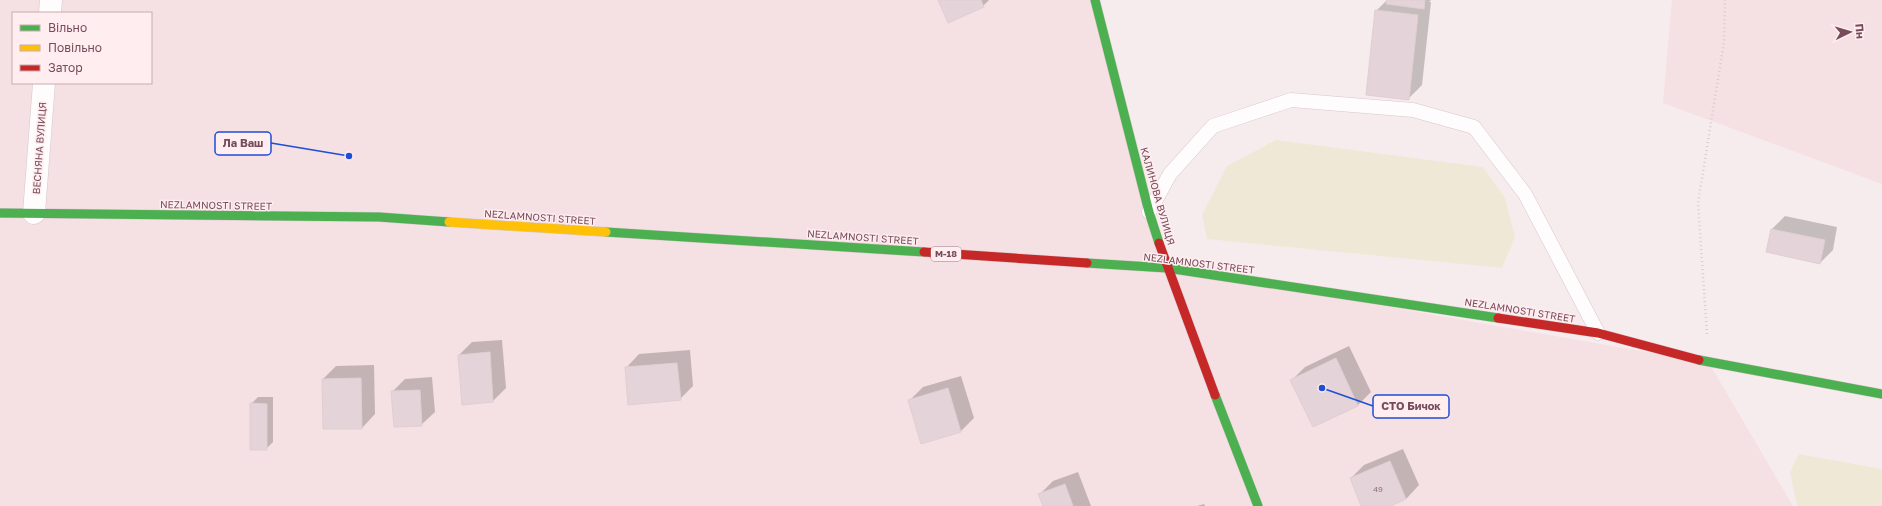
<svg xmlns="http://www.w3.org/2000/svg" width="1882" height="506" font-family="'Golos Text',sans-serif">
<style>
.residential{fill:#f5e0e3}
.green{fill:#f0e8d7}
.shadow{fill:#0003}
.building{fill:#e4d3d8;stroke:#e0ced3}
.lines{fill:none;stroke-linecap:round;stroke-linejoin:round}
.lane-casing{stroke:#d7c7cb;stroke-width:15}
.street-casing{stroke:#d7c7cb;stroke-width:23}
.fast-casing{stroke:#d8c8cc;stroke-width:10}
.slow-casing{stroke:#d8c8cc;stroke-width:10}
.jam-casing{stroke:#d8c8cc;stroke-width:10}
.path{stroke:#d8cbcf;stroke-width:2.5;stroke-dasharray:1 3;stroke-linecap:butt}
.lane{stroke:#fefcfc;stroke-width:14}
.street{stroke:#fefcfc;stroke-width:22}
.fast{stroke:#4caf50;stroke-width:9}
.slow{stroke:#ffc107;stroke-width:9}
.jam{stroke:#c62828;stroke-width:9}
.labels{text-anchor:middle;stroke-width:3;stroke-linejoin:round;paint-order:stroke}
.number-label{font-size:8px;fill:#936f7c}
.shield{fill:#ffedef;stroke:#9f7c87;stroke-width:1}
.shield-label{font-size:9px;font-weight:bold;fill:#764b5b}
.street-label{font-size:10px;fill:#764b5b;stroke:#ffedef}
.leader{fill:none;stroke:#1d4ed8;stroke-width:1.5}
.callout-dot{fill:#1d4ed8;stroke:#ffedef;stroke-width:1.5}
.callout{fill:#ffedef;stroke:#1d4ed8;stroke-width:1.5}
.callout-label{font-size:11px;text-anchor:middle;font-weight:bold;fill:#764b5b}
</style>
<rect width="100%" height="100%" fill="#f7eced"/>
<g class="residential">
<polygon points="0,0 51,0 50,13 13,13 13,83 151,83 151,13 51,13 52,0 1095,0 1167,268 1709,363 1793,506 0,506"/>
<polygon points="1672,0 1882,0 1882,184 1663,103"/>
</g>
<g class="green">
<polygon points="1276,140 1483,167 1505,198 1515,237 1502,268 1207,239 1202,215 1227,166"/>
<polygon points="1799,454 1882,469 1882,506 1797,506 1790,472"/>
</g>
<g class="shadow">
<polygon points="939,0 989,0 983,6"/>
<polygon points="1387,0 1431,0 1429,2 1431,2 1422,85 1408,99 1376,11"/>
<polygon points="1785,216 1837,227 1833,250 1820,263 1772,229"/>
<polygon points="502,340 506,388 493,401 459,355 472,342"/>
<polygon points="1349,346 1371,392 1358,405 1314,426 1292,380 1305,367"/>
<polygon points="690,350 693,386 680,399 626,368 639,354"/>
<polygon points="374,365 375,414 362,428 324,428 323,379 336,366"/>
<polygon points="961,376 974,418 960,432 910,400 923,387"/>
<polygon points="432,377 435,412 421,425 392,392 405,379"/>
<polygon points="258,397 273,397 273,442 266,449 251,404"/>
<polygon points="1403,449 1419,485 1406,499 1388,506 1363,506 1351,478 1364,465"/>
<polygon points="1078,472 1091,506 1044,506 1040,494 1053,481"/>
<polygon points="1204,504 1205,506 1197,506"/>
</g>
<g class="building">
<polygon points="938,0 981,0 984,7 948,23"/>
<polygon points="1387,0 1425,0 1424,9 1386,4"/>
<polygon points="1375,10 1418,15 1409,100 1366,95"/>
<polygon points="1771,229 1825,240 1820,264 1766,252"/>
<polygon points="490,352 493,402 462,405 458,355"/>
<polygon points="1336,358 1358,406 1313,427 1290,380"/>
<polygon points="677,363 681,400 628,405 625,367"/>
<polygon points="361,378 362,429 323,429 322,379"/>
<polygon points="948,388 961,432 921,444 908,400"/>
<polygon points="420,390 422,426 394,427 391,391"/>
<polygon points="250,403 267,404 267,450 250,450"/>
<polygon points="1390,461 1406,499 1391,506 1361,506 1350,478"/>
<polygon points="1065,484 1073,506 1043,506 1038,494"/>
</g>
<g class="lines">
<g class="lane-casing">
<polyline id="lane" points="1149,212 1170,174 1213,126 1291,100 1413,110 1474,127 1525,194 1598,333"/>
</g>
<g class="street-casing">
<g id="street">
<polyline points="50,13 51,0"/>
<polyline points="34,213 44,83"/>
</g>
</g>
<g class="fast-casing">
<g id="fast">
<polyline points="1095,0 1149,212 1159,243"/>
<polyline points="0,213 379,217 449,222"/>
<polyline points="606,232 924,252"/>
<polyline points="1087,263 1167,268 1498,318"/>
<polyline points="1699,360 1882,394"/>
<polyline points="1215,395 1258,506"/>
</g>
</g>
<g class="slow-casing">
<polyline id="slow" points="449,222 606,232"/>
</g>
<g class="jam-casing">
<g id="jam">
<polyline points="1159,243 1215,395"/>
<polyline points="924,252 1087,263"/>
<polyline points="1498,318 1598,333 1699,360"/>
</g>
</g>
<polyline class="path" points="1707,334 1698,203 1724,42 1725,0"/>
<use href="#lane" class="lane"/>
<use href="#street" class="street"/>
<use href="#fast" class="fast"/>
<use href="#slow" class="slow"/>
<use href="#jam" class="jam"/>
</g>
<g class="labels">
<g class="number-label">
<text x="1378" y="492">49</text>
</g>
<rect class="shield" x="931" y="247" width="30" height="14" rx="3"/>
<g class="shield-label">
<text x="946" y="257">М-18</text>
</g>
<g class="street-label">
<text transform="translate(39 148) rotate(-86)" y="4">ВЕСНЯНА ВУЛИЦЯ</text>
<text transform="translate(1158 196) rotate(74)" y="4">КАЛИНОВА ВУЛИЦЯ</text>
<text transform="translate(216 205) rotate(1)" y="4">NEZLAMNOSTI STREET</text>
<text transform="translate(540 217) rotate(4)" y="4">NEZLAMNOSTI STREET</text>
<text transform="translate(863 237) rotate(4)" y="4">NEZLAMNOSTI STREET</text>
<text transform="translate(1199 263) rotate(7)" y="4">NEZLAMNOSTI STREET</text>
<text transform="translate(1520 310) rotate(9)" y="4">NEZLAMNOSTI STREET</text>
</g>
</g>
<path class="leader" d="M349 156L271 143M1322 388L1373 406"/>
<g class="callout-dot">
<circle cx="349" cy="156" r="4"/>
<circle cx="1322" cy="388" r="4"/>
</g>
<g class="callout">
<rect x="215" y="132" width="56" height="23" rx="4"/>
<rect x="1373" y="395" width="76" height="23" rx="4"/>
</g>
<g class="callout-label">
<text x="243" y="147">Ла Ваш</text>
<text x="1411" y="410">СТО Бичок</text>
</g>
<rect x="12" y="12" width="140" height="72" fill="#ffedef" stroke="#c8acb4"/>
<rect x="20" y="25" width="20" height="6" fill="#4caf50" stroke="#c8acb4"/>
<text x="48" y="32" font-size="12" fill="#764b5b">Вільно</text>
<rect x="20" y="45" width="20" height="6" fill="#ffc107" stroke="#c8acb4"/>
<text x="48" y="52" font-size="12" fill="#764b5b">Повільно</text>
<rect x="20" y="65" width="20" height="6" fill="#c62828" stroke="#c8acb4"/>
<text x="48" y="72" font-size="12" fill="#764b5b">Затор</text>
<g transform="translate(1850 32) rotate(85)" stroke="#ffedef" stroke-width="3" paint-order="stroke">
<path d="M0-3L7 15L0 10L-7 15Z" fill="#764b5b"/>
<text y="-6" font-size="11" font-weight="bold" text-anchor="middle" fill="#764b5b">Пн</text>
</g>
</svg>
